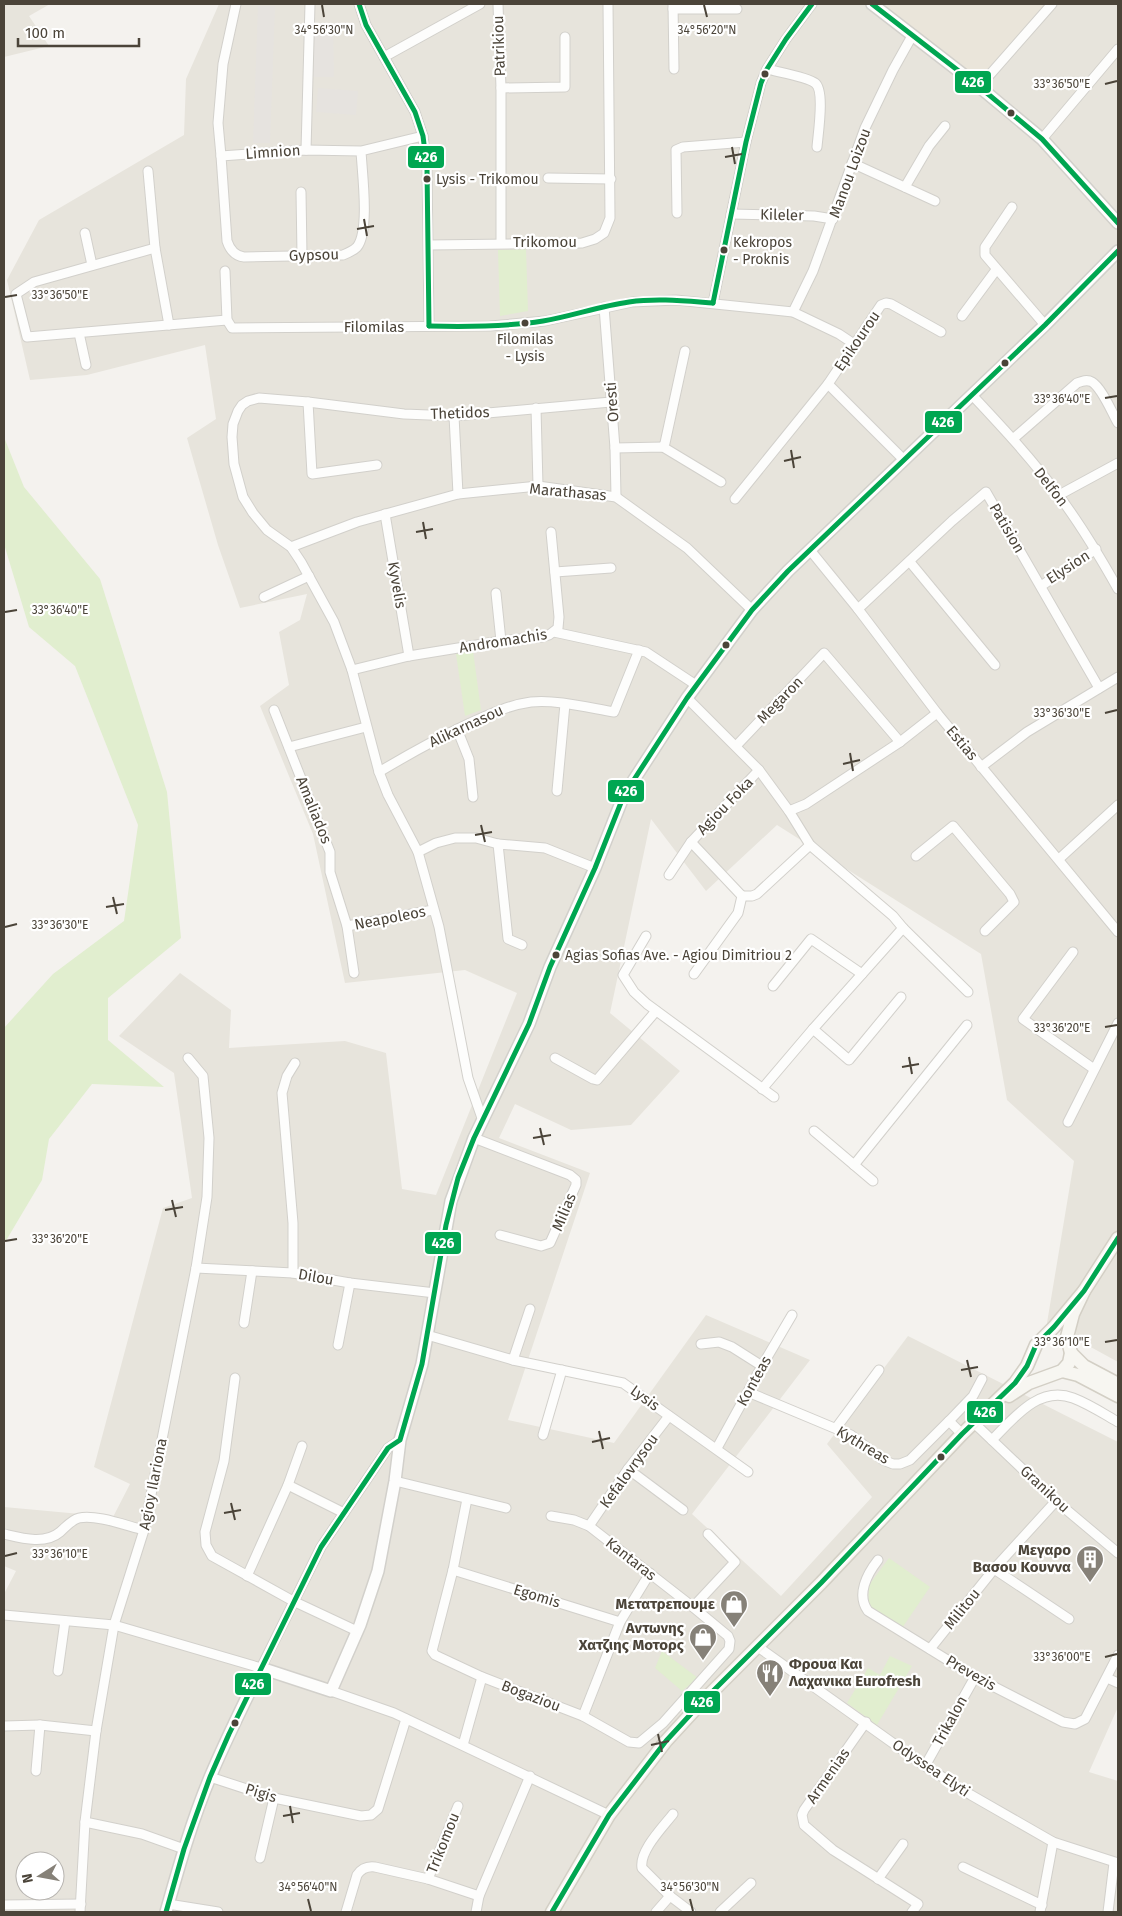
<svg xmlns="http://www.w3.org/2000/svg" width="1122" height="1916" font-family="'Fira Sans',sans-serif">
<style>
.residential{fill:#e7e4dc;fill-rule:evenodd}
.education{fill:#eae5da}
.green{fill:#e1eecf}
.parking{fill:#e6e3df}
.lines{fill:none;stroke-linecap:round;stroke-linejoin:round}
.minor-casing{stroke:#d2d0cb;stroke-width:11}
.tertiary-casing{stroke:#d2d0cb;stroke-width:14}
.secondary-casing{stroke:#d3cfc5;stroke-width:15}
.minor{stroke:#fdfdfc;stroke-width:9}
.tertiary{stroke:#fdfdfc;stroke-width:11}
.secondary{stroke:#f7f6f1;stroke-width:12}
.bus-1-casing{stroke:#fff;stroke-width:9}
.bus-1{stroke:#00a651;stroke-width:5}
.ticks{fill:none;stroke:#4b4439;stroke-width:2}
.bus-dot{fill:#4b4439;stroke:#fff;stroke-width:2}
.labels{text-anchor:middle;stroke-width:4.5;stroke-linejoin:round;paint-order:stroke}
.bus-label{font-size:14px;fill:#4b4439;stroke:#fff;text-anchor:start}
.street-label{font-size:15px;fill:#4b4439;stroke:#fff}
.poi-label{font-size:15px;font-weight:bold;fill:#4b4439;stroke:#fff;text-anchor:end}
.ticks-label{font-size:12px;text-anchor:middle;fill:#4b4439;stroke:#fff;stroke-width:4.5;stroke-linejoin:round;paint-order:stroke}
.line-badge{stroke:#fff;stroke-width:2}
.badge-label{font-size:14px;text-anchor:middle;font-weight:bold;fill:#fff}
</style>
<rect width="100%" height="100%" fill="#f4f2ee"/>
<g class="residential">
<polygon points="4,4 50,4 29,16 49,46 4,57"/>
<path d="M219 4H1118V1362L1047 1323 1074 1161 1007 1100 981 954 777 825 706 891 651 819 610 1013 680 1071 631 1125 571 1130 515 1104 499 1138 590 1173 508 1420 614 1443 706 1315 810 1360 692 1514 781 1596 872 1497 827 1444 908 1336 1118 1442V1707L1089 1772 1118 1781V1912H4V1594L16 1571 4 1566V1507L113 1517 130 1484 94 1467 163 1208 192 1198 174 1073 119 1036 180 973 231 1010 229 1048 345 1041 386 1053 402 1189 436 1195 517 993 465 970 345 983 313 834 260 706 289 685 279 632 300 620 307 594 240 608 218 545 187 438 216 419 205 345 87 375 30 380 7 280 39 220 184 135 186 79ZM25 1861H55V1891H25Z"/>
</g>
<polygon class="education" points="881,4 1047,4 982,75 970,77"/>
<g class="green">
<polygon points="526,249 528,311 500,316 498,250"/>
<polygon points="4,437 24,487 100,579 167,792 181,938 108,998 108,1040 164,1087 92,1084 49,1139 42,1180 4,1244 4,1028 53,974 124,921 138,825 75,666 29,627 4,544"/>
<polygon points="473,651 481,710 465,716 456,654"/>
<polygon points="889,1558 930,1587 900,1631 868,1606 869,1585"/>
<polygon points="662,1651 698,1678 682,1691 655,1668"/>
<polygon points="890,1656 912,1666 877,1725 847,1703 868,1668 880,1675"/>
</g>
<g class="parking">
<polygon points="258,6 275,6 270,143 253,143"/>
<polygon points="313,26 333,26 334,77 313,77"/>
<polygon points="318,88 358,91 356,115 316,112"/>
</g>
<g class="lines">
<g class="minor-casing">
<g id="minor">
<polyline points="359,4 366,25 415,112 423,136 427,168 429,326"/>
<polyline points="498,4 501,88 501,242"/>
<polyline points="673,4 674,69"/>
<polyline points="673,9 737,9"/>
<polyline points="384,57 480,4"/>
<path d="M767 69C778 72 808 77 815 83 825 90 818 134 817 147"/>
<polyline points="979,87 1052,4"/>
<polyline points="501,88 565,87 565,37"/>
<polyline points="1042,139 1118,49"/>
<polyline points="306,150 310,4"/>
<path d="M361 151C362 172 370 231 357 247 353 251 348 253 343 255L244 257C235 256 230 250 227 241L221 156 306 150 361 151 423 136"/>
<polyline points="221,156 218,123 223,64 236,4"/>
<polyline points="852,163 935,201"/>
<polyline points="148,171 155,248 169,325"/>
<polyline points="548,178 611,179"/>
<polyline points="905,187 929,146 945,126"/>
<polyline points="301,192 302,255"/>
<polyline points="1012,207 985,247 985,255 1045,325"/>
<polyline points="677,213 676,150 683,147 746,142"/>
<polyline points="731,214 814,216 833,219"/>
<polyline points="85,233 92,265"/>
<polyline points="429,245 582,243 595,239 604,233 610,218 608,4"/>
<polyline points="155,248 34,282 16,294 27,337 227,320"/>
<polyline points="225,271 227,320 232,328 490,326 545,321 632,302 676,300 793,312 839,334 854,344"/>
<polyline points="713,303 746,142 761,83 767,69 786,39 812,4"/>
<polyline points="604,307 615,448 616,497"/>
<polyline points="793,312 813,271 865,128 893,70 912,36"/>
<polyline points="962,316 996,270"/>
<polyline points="79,333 86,365"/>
<polyline points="828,384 903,459"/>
<path d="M972 395C1002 427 1033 460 1059 496 1081 525 1100 557 1118 589"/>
<polyline points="308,402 312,474 377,465"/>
<polyline points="536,408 538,486"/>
<polyline points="454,416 458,494"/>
<path d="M1013 439 1077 383C1082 381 1087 379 1092 382 1102 388 1112 413 1118 423"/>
<polyline points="663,447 665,443 685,351"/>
<polyline points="615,448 663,447 721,482"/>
<polyline points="1059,495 1118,463"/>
<polyline points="735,499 828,384 881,305 886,303 891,304 941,332"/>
<polyline points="385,514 409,656"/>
<polyline points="291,547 357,522 458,494 538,486 581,492 616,497 687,548 752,610"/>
<polyline points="810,550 858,609 937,713 1118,932"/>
<polyline points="910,562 995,665"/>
<polyline points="555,572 611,568"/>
<polyline points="1041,586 1096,549"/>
<polyline points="496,593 501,641"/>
<polyline points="264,597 309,576"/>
<polyline points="858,609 952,521 986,492 1099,688"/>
<polyline points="554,632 646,652 696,685"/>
<polyline points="352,670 409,656 501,641 542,637 549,635 558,628 559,617 551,532"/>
<polyline points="687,698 759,770 789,811 810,845 893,916 903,928 813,1029 762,1089"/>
<polyline points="274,710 330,852 330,872 347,926 354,973"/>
<polyline points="457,729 469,759 473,797"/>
<polyline points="736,746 824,653 900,742"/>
<polyline points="289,747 366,727"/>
<polyline points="981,767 1027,732 1118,677"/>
<path d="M379 772C409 754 438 738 470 723 490 714 509 705 531 702 555 699 590 708 614 712L639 650"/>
<polyline points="557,791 565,704"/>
<polyline points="789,811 806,804 900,742 937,713"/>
<polyline points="691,842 742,896"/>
<polyline points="498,844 508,939 522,945"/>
<polyline points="418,852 436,843 455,838 476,838 498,844 545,848 595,868"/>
<polyline points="916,856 953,826 1010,894 1014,902 985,931"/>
<polyline points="1059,859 1118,805"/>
<polyline points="669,875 691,842 759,770"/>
<polyline points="742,896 752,896 757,894 810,845"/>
<polyline points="347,926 433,910"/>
<polyline points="903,928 968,992"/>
<polyline points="646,936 623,975 634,992 647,1004 774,1097"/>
<polyline points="1073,952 1023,1019 1094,1069"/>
<polyline points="694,974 738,913 742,896"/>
<polyline points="773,986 811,939 862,974"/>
<polyline points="813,1029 849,1060 901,997"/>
<polyline points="555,1058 593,1079 597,1080 656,1011"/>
<polyline points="483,1121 468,1078 439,927 418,852 388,795 379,772 352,670 334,622 301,562 291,547 267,530 253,513 243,497 234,464 232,437 233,424 238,411 242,405 248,401 259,398 308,402 404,414 454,416 611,402"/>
<polyline points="1068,1122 1118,1023"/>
<polyline points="814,1131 873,1181"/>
<polyline points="474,1138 570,1175 576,1180 576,1185 550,1243 541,1246 500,1235"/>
<polyline points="854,1165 967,1025"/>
<polyline points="196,1268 293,1273 350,1283 435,1293"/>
<polyline points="293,1273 293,1223 282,1093 287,1076 295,1063"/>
<polyline points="244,1323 252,1271"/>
<polyline points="427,1335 513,1360 623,1383 748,1472"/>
<polyline points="701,1344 719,1342 732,1347 762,1366"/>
<polyline points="338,1345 350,1283"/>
<polyline points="513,1360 530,1309"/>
<polyline points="235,1378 224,1461 205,1532 206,1545 212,1556 293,1601 357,1631"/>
<polyline points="748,1392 851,1435 883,1460 893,1464 900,1464 910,1460 949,1421 962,1434"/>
<polyline points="949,1421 973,1396 982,1379"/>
<polyline points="974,1423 1056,1501 1118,1553"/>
<polyline points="836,1428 879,1370"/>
<polyline points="543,1435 562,1370"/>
<path d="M992 1440C1014 1418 1039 1385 1073 1398 1089 1404 1104 1414 1118 1422"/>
<polyline points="717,1448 762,1366 792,1315"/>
<polyline points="628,1469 683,1510"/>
<polyline points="395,1481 506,1508"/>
<polyline points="288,1485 344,1513"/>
<polyline points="467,1499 453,1570 432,1651 435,1655 482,1677 583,1716 629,1742 639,1743 663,1723 729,1649 730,1641 728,1636 693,1607 589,1526 574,1520 551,1516"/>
<polyline points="589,1526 628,1469 669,1416"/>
<path d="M4 1534C21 1538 45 1545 60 1532 66 1527 71 1520 79 1518 96 1514 127 1526 144 1530"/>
<path d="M878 1560C867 1574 856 1595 868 1611L975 1677 1063 1722 1075 1724 1085 1719 1118 1655"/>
<polyline points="994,1569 1069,1619"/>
<polyline points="453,1570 620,1622"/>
<polyline points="247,1576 288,1485 302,1446"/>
<polyline points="693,1607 735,1562 708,1534"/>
<polyline points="4,1615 114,1625 261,1668 321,1547 388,1448 400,1440"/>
<polyline points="758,1647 925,1766 971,1795 1053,1842 1118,1863"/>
<polyline points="930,1649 994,1569 1056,1501"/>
<polyline points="58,1671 65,1621"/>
<polyline points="1107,1678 1118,1683"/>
<polyline points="331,1691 394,1713 609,1815"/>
<polyline points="583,1716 620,1622 650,1573"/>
<polyline points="866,1722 804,1810 802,1815 804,1825 833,1850 918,1904 912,1912"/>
<polyline points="4,1726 40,1725 96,1731"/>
<polyline points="463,1745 482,1677"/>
<polyline points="925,1766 975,1677"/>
<polyline points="36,1771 40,1725"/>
<polyline points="210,1777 274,1798 361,1816 371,1815 378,1809 406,1719"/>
<path d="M673 1814C663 1827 639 1851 642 1868L670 1896 691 1912"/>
<polyline points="85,1822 142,1834 184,1849"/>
<polyline points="260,1858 274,1798"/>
<polyline points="963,1867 1042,1905"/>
<polyline points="428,1879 458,1806"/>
<polyline points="878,1879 903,1844"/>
<polyline points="168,1904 218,1912"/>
<polyline points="4,1905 81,1904"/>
<polyline points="80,1912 85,1822 96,1731 114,1625 144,1530 196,1268 207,1197 209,1138 203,1076 188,1058"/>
<path d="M346 1912 357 1875C361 1869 367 1866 375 1867L428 1879 479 1896"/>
<polyline points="476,1912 479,1896 530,1776"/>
<polyline points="656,1912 670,1896"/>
<polyline points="720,1912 751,1883"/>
<polyline points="1040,1912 1053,1842"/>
<polyline points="1108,1912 1114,1863"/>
</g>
</g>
<g class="tertiary-casing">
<g id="tertiary">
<polyline points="872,4 982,89 1042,139 1118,223"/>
<path d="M166 1912C179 1866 192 1820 211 1775 226 1739 244 1704 261 1668L331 1691 360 1625 378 1571 395 1481 400 1440 422 1364 451 1201 474 1138 529 1024 550 967 595 868 624 795 687 698 752 610 788 571 1045 325 1118 251"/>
</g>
</g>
<g class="secondary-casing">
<g id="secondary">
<polyline points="1071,1353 1084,1366 1118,1384"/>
<polyline points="1062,1371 1078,1375 1118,1396"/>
<polyline points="1009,1396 1029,1383 1062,1371 1069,1363 1071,1353 1067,1337 1073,1314 1084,1291 1118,1238"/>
<polyline points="552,1912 609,1815 666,1741 700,1704 821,1583 962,1434 1015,1383 1027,1366 1036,1345 1054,1327 1084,1291"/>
</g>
</g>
<use href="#minor" class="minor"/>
<use href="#tertiary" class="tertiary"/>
<use href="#secondary" class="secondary"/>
<g class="bus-1-casing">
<g id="bus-1">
<polyline points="359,4 366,25 415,112 423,136 427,168 429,326"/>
<polyline points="872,4 982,89 1042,139 1118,223"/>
<polyline points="713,303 746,142 761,83 767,69 786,39 812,4"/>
<path d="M429 326C467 327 505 327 543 321 572 316 600 306 629 302 657 298 685 301 713 303"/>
<polyline points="166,1912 184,1849 210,1777 229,1734 321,1547 388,1448 400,1440 422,1364 446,1225 458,1178 474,1138 529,1024 550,967 595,868 624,795 687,698 752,610 788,571 1045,325 1118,251"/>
<polyline points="552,1912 609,1815 666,1741 700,1704 821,1583 962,1434 1015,1383 1027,1366 1036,1345 1054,1327 1084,1291 1118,1238"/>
</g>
</g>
<use href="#bus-1" class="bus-1"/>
</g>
<path class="ticks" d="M322 5 324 17M704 5 707 17M1105 84 1117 81M732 147 735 164M725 157 742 154M364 219 367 236M357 229 374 226M5 297 17 295M1105 398 1117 396M791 450 794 468M784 461 801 457M423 522 426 539M416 532 433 529M5 612 17 610M1105 713 1117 710M850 753 853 771M843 764 860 760M481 825 485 842M475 835 492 832M113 897 117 914M106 907 124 904M5 927 17 924M1105 1027 1117 1025M909 1057 912 1074M902 1067 919 1064M540 1128 544 1145M533 1138 551 1135M172 1200 176 1217M165 1210 183 1207M5 1241 17 1239M1105 1342 1117 1340M967 1360 971 1377M961 1370 978 1367M599 1431 603 1449M592 1442 610 1438M231 1503 235 1520M224 1513 241 1510M5 1556 17 1553M1105 1657 1117 1654M658 1734 662 1752M651 1745 669 1741M290 1806 293 1823M283 1816 300 1813M308 1899 311 1911M690 1899 693 1911"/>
<defs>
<g id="building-pin" transform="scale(1.4375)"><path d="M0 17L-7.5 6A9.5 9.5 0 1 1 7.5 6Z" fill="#868178" stroke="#fff"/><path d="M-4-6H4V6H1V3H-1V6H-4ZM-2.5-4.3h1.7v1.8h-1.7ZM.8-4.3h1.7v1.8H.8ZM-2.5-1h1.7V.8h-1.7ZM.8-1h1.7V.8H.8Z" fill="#fff"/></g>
<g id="shop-pin" transform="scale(1.4375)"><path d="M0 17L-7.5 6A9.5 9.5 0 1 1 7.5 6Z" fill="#868178" stroke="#fff"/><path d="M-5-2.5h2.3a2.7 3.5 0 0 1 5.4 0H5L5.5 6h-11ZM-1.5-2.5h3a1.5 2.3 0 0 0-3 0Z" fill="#fff"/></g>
<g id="restaurant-pin" transform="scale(1.4375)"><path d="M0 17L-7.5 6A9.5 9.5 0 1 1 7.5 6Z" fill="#868178" stroke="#fff"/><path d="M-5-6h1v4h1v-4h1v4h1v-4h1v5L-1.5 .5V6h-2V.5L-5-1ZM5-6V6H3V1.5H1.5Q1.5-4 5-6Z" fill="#fff"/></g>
</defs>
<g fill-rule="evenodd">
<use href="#building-pin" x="1090" y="1559"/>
<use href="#shop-pin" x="734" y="1604"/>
<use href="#shop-pin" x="703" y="1637"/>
<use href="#restaurant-pin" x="770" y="1673"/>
</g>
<g class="bus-dot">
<circle cx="765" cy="74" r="4.5"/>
<circle cx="1011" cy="113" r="4.5"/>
<circle cx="427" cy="179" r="4.5"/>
<circle cx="724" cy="250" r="4.5"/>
<circle cx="525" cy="323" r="4.5"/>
<circle cx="1005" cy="363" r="4.5"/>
<circle cx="726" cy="645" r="4.5"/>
<circle cx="556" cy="955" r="4.5"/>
<circle cx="941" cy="1457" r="4.5"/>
<circle cx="235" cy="1723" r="4.5"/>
</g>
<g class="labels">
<g class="bus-label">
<text x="436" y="184">Lysis - Trikomou</text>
<text x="733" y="247">Kekropos<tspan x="733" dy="17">- Proknis</tspan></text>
<text x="525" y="344" text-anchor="middle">Filomilas<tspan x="525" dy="17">- Lysis</tspan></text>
<text x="565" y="960">Agias Sofias Ave. - Agiou Dimitriou 2</text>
</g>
<g class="street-label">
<text transform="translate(499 46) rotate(-92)" y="5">Patrikiou</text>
<text transform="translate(273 152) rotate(-4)" y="5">Limnion</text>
<text transform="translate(850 173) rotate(-70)" y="5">Manou Loizou</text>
<text transform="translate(782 215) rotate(1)" y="5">Kileler</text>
<text x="545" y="247">Trikomou</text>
<text transform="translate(314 255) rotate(-2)" y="5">Gypsou</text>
<text x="374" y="332">Filomilas</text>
<text transform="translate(857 341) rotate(-56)" y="5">Epikourou</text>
<text transform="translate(612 402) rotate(-94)" y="5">Oresti</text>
<text transform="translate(460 413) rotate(-2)" y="5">Thetidos</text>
<text transform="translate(1051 487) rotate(52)" y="5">Delfon</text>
<text transform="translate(568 492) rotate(5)" y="5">Marathasas</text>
<text transform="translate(1007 528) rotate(60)" y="5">Patision</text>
<text transform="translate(1068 567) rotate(-33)" y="5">Elysion</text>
<text transform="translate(397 585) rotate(80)" y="5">Kyvelis</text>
<text transform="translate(503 641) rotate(-9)" y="5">Andromachis</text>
<text transform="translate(780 700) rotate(-46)" y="5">Megaron</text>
<text transform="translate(466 726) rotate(-25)" y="5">Alikarnasou</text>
<text transform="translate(962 743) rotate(50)" y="5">Estias</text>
<text transform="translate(725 806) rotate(-46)" y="5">Agiou Foka</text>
<text transform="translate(314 810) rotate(68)" y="5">Amaliados</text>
<text transform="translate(390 918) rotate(-11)" y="5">Neapoleos</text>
<text transform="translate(564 1212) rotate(-67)" y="5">Milias</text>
<text transform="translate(316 1277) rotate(10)" y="5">Dilou</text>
<text transform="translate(754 1381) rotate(-61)" y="5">Konteas</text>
<text transform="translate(645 1398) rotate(36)" y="5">Lysis</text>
<text transform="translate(863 1445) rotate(31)" y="5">Kythreas</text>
<text transform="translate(629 1471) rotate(-54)" y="5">Kefalovrysou</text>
<text transform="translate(153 1484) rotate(-79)" y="5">Agioy Ilariona</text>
<text transform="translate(1045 1489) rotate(43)" y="5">Granikou</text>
<text transform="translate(631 1559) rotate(38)" y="5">Kantaras</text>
<text transform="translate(537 1596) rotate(17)" y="5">Egomis</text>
<text transform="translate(962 1609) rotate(-51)" y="5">Militou</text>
<text transform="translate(971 1673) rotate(30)" y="5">Prevezis</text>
<text transform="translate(531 1696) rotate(21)" y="5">Bogaziou</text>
<text transform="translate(950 1721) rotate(-61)" y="5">Trikalon</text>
<text transform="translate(931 1768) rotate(34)" y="5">Odyssea Elyti</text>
<text transform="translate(828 1776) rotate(-55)" y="5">Armenias</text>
<text transform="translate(261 1793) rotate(17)" y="5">Pigis</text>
<text transform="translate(443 1843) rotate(-68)" y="5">Trikomou</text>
</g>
<g class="poi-label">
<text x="1071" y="1555">Μεγαρο<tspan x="1071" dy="17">Βασου Κουννα</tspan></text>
<text x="715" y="1609">Μετατρεπουμε</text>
<text x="684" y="1633">Αντωνης<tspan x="684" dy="17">Χατζιης Μοτορς</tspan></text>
<text x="789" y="1669" text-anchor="start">Φρουα Και<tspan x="789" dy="17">Λαχανικα Eurofresh</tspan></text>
</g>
</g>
<g class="ticks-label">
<text x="324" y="34">34°56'30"N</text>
<text x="707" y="34">34°56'20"N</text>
<text x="1062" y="88">33°36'50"E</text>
<text x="60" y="299">33°36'50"E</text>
<text x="1062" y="403">33°36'40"E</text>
<text x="60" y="614">33°36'40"E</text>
<text x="1062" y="717">33°36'30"E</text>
<text x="60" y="929">33°36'30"E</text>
<text x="1062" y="1032">33°36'20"E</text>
<text x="60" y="1243">33°36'20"E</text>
<text x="1062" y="1346">33°36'10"E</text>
<text x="60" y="1558">33°36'10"E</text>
<text x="1062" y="1661">33°36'00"E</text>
<text x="308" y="1891">34°56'40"N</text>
<text x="690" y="1891">34°56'30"N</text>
</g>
<g class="line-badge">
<rect x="954" y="70" width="38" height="24" rx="5" fill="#00a651"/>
<rect x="407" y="145" width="38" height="24" rx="5" fill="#00a651"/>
<rect x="924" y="410" width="39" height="24" rx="5" fill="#00a651"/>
<rect x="607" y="779" width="38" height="24" rx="5" fill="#00a651"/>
<rect x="424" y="1231" width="38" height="24" rx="5" fill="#00a651"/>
<rect x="966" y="1400" width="38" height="24" rx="5" fill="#00a651"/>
<rect x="234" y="1672" width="38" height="24" rx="5" fill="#00a651"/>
<rect x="683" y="1690" width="38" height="24" rx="5" fill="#00a651"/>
</g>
<g class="badge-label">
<text x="973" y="87">426</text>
<text x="426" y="162">426</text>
<text x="943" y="427">426</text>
<text x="626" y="796">426</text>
<text x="443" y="1248">426</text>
<text x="985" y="1417">426</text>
<text x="253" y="1689">426</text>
<text x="702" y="1707">426</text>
</g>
<rect width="1122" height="1916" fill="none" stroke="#4b4439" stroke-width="10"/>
<g transform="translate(40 1876) rotate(259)"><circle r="24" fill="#ffffff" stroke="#b7b4b0"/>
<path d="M0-4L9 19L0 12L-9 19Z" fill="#868178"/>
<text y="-8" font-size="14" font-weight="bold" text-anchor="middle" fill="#4b4439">N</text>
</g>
<path d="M18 38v8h121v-8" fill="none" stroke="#4b4439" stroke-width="2.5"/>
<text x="25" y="38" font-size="15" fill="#4b4439" stroke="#ffffff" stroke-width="4" paint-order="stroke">100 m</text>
</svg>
